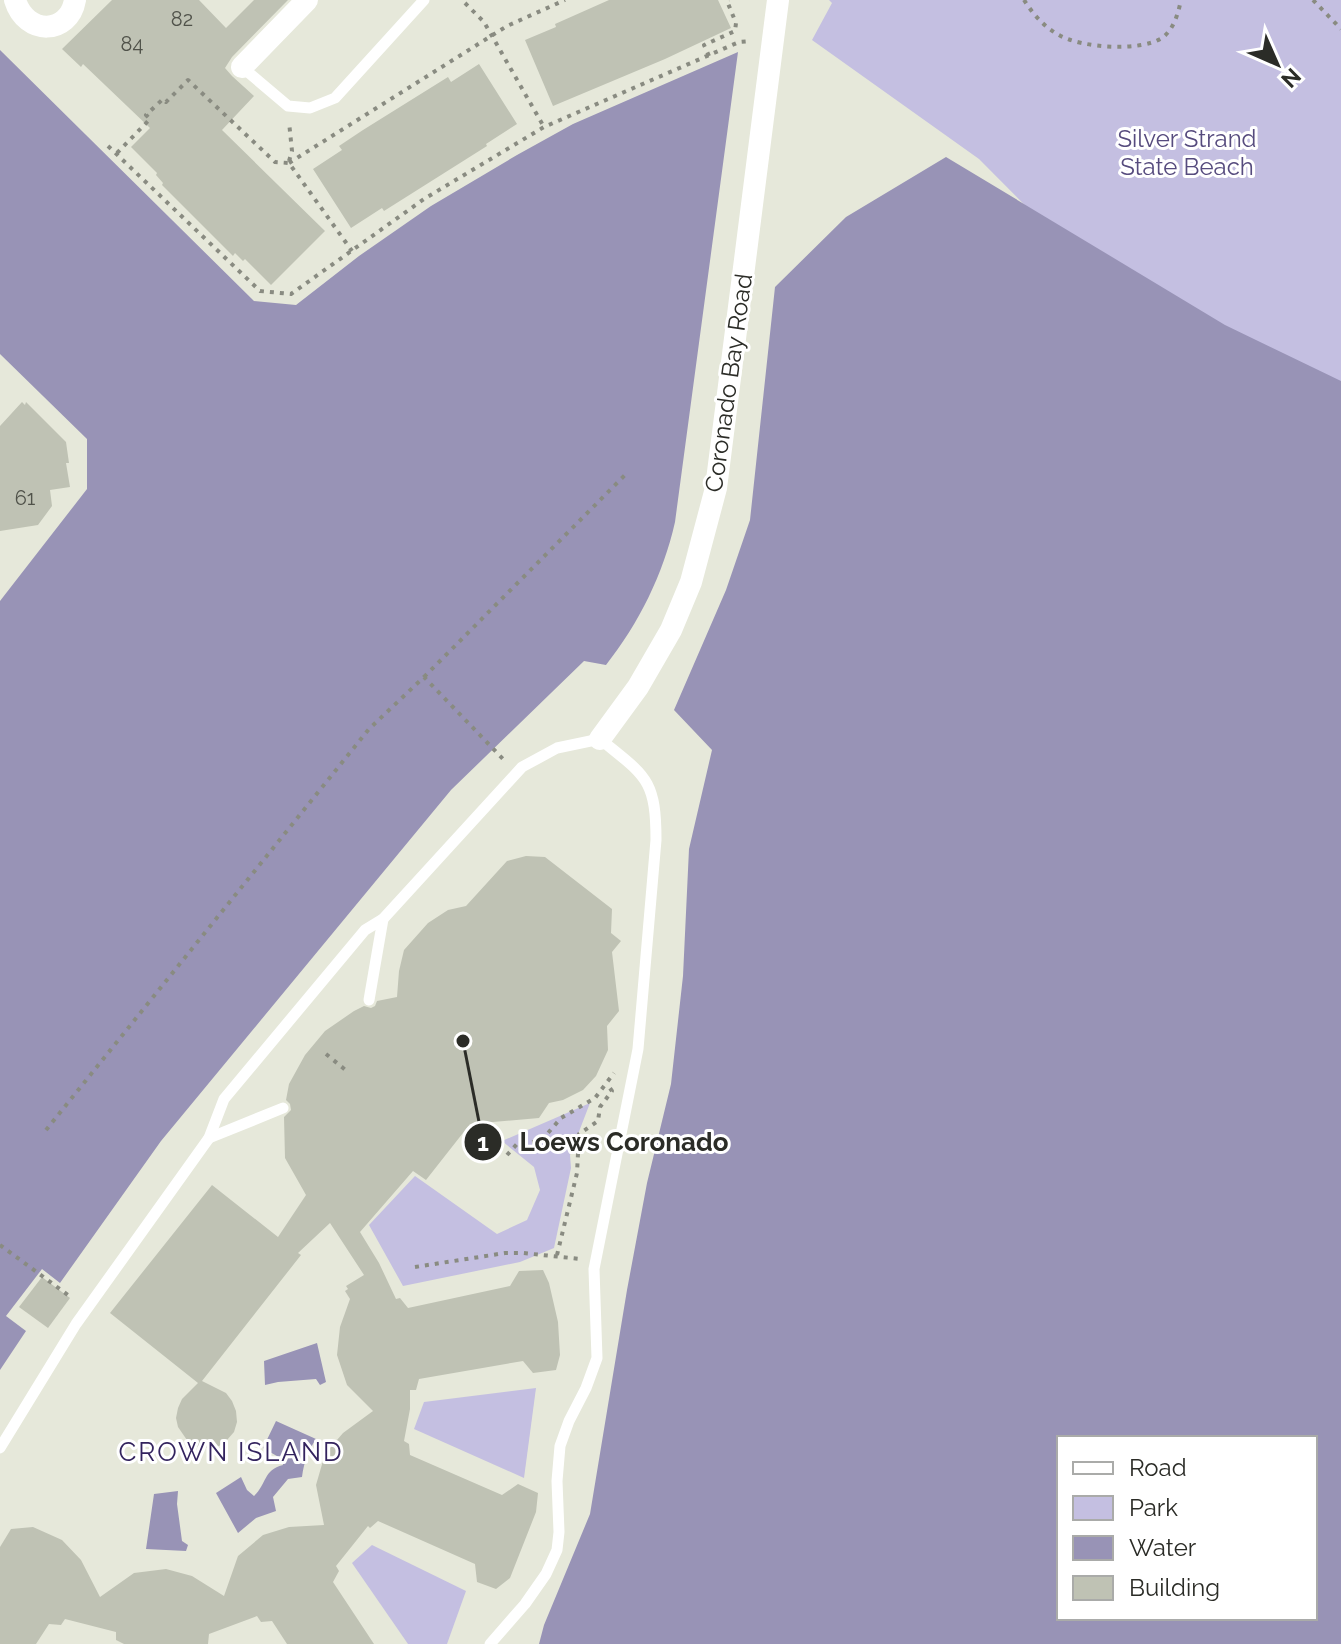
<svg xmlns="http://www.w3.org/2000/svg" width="1341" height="1644" font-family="Raleway,sans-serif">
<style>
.green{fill:#c4bfe1}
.water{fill:#9893b6;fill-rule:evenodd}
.building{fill:#bfc2b4}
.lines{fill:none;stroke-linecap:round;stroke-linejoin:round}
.path{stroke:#898b81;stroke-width:4;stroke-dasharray:4 6;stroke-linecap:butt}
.service{stroke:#fff;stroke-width:11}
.minor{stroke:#fff;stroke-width:22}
.labels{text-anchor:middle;stroke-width:6;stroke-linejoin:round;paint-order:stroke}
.number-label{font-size:20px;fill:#50524a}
.park-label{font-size:24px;fill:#564b7e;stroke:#fff}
.street-label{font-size:24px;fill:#2b2c27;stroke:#fff}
.neighbourhood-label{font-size:26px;letter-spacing:2px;fill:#33235e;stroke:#fff}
.leader{fill:none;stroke:#2b2c27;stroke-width:3}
.callout-dot{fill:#2b2c27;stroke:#fff;stroke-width:3}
.mark-label{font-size:24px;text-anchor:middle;font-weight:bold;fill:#fff}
.callout-label{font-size:26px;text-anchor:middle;font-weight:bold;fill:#2b2c27;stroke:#fff;stroke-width:6;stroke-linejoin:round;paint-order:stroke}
</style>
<rect width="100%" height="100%" fill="#e6e8da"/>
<g class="green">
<polygon points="829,0 1341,0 1341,386 1095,276 979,159 812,40 832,3"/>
<polygon points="590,1103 570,1155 571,1168 554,1248 520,1262 403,1286 369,1225 415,1176 497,1234 527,1220 540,1190 534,1167 502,1141"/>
<polygon points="536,1388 524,1478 414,1429 424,1402"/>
<polygon points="372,1545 466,1591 447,1644 408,1644 352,1563"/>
</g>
<g class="water">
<path d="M0 50 254 301 296 305 359 256 431 206 517 155 573 124 738 52 675 522C663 575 639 623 606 665L584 661 451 790 161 1141 60 1283 42 1269 6 1316 26 1331 0 1370V601L87 489V439L0 354Z"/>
<path d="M946 157 1225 325 1341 381V1644H539L544 1625 590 1514 627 1290 647 1183 671 1084 683 976 689 849 712 750 674 710 726 590 750 520 775 287 846 217ZM1059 1438H1315V1618H1059Z"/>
<polygon points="317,1343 326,1382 320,1385 316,1379 278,1382 265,1385 264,1361"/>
<path d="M276 1421 316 1439C308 1451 304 1462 302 1477L288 1479 273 1497 276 1511 256 1518 238 1533 216 1493 241 1477 247 1490 254 1496C267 1484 263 1470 283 1465L282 1459 263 1448Z"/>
<polygon points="178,1491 177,1504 182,1541 188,1545 186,1551 146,1549 154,1494"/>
</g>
<g class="building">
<polygon points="112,0 199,0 226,28 254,0 288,0 232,57 225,68 232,76 254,96 222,130 325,231 271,285 245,259 243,261 235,253 233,256 162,185 163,183 156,175 157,173 131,147 150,128 83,64 81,67 62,49"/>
<polygon points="609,0 718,0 731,28 665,59 553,106 525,40 556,27 555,24"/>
<polygon points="479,64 517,124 486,144 487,146 384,211 382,208 351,228 313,169 342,150 339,146 363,130 448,77 451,82"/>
<polygon points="22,402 25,405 26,402 66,442 69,463 66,463 70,487 50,490 52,506 38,525 0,531 0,426"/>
<polygon points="526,856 545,857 612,909 611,933 621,941 612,952 619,1011 607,1026 608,1050 596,1076 583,1090 563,1100 549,1103 539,1118 470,1124 426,1180 413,1171 360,1232 379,1263 396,1299 400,1298 408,1308 510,1286 519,1271 543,1270 549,1283 558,1322 560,1355 556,1370 533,1373 523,1361 419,1379 416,1390 410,1390 410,1409 404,1441 409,1444 410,1455 502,1495 518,1484 538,1493 536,1512 510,1578 496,1589 477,1582 475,1564 378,1521 370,1528 368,1526 336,1566 339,1571 333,1582 374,1644 287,1644 272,1621 261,1622 257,1616 209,1634 208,1644 124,1644 116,1640 116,1632 65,1619 61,1625 49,1624 36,1644 0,1644 0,1547 11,1529 33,1527 62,1540 81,1560 100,1597 134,1573 166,1569 192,1576 224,1596 238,1556 263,1535 289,1527 324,1525 316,1485 325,1454 343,1433 373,1411 347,1385 337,1355 340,1327 350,1299 345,1291 348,1289 346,1286 364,1275 330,1223 298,1253 301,1255 202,1381 226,1393 232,1401 236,1411 237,1422 234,1432 227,1440 219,1446 209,1448 198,1447 189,1443 178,1427 176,1418 178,1408 182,1399 198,1383 110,1313 212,1185 278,1237 306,1195 285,1158 284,1117 291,1110 290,1104 286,1100 289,1084 305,1055 325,1031 354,1011 364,1006 371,1008 375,1006 377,1001 397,997 399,971 404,950 428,923 448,910 466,906 507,861"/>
<polygon points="42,1277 70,1298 48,1328 19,1307"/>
</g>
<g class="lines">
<g class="path">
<path d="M1024 0C1033 14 1044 27 1059 35 1081 48 1140 52 1162 38 1174 29 1178 14 1181 0"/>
<polyline points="1313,0 1341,29"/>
<polyline points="465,3 484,22 544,127"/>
<polyline points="709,56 704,45 735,31 736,23 727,1 729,0"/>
<polyline points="108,146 260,291 291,294 424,199 544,127 739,42 751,41"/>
<polyline points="117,153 150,119 146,115 163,99 166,102 188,80 275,162 289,163 352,251"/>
<polyline points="289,161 292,151 289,122"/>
<polyline points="289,163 507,26 565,0"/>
<polyline points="424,677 626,474"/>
<polyline points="326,1054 348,1072"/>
<polyline points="46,1130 369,729 424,677 504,760"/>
<polyline points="507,1155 517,1144 541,1141 561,1118 595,1098 614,1073"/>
<polyline points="0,1245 72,1298"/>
<polyline points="557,1255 577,1173 579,1134 598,1121 600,1107 612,1091 607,1084"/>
<polyline points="415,1267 505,1253 523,1253 581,1259"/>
</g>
<g class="service">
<polyline points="242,67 288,106 310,108 335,98 424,0"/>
<polyline points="369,1000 383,919"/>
<polyline points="209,1138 283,1108"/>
<path d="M0 1448 76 1324 209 1138 224 1099 365 930 383 919 522 767 557 748 600 739C645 776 656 778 656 840L638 1049 594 1269 597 1358 586 1388 569 1421 560 1446 557 1481 559 1532 557 1550 546 1574 525 1604 490 1644"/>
</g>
<g class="minor">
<path d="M15 0C26 36 69 35 75 0"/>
<polyline points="242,67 307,0"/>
<polyline points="600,739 638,687 671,630 691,582 716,488 778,0"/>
</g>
</g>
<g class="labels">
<g class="number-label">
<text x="182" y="26">82</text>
<text x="132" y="51">84</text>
<text x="25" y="505">61</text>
</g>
<g class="park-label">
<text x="1187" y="147">Silver Strand<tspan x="1187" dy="28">State Beach</tspan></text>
</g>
<g class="street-label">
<text transform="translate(729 383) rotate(-82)" y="8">Coronado Bay Road</text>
</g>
<g class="neighbourhood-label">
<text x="231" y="1461">CROWN ISLAND</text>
</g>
</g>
<path class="leader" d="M463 1041L483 1142"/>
<g class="callout-dot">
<circle cx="463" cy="1041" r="8"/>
<circle cx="483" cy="1142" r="20"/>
</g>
<g class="mark-label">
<text x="483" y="1151">1</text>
</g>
<g class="callout-label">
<text x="624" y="1151">Loews Coronado</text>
</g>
<rect x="1057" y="1436" width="260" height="184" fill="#ffffff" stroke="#aaaba9" stroke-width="2"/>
<rect x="1073" y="1462" width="40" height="12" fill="#ffffff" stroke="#aaaba9" stroke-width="2"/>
<text x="1129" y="1476" font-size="24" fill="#2b2c27">Road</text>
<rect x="1073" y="1496" width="40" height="24" fill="#c4bfe1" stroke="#aaaba9" stroke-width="2"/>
<text x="1129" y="1516" font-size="24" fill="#2b2c27">Park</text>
<rect x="1073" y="1536" width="40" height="24" fill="#9893b6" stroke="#aaaba9" stroke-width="2"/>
<text x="1129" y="1556" font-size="24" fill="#2b2c27">Water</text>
<rect x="1073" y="1576" width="40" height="24" fill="#bfc2b4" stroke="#aaaba9" stroke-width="2"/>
<text x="1129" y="1596" font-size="24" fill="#2b2c27">Building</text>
<g transform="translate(1277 64) rotate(135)" stroke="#ffffff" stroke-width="6" paint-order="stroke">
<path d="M0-6L14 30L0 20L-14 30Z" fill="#2b2c27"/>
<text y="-12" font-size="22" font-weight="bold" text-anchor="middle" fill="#2b2c27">N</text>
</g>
</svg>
